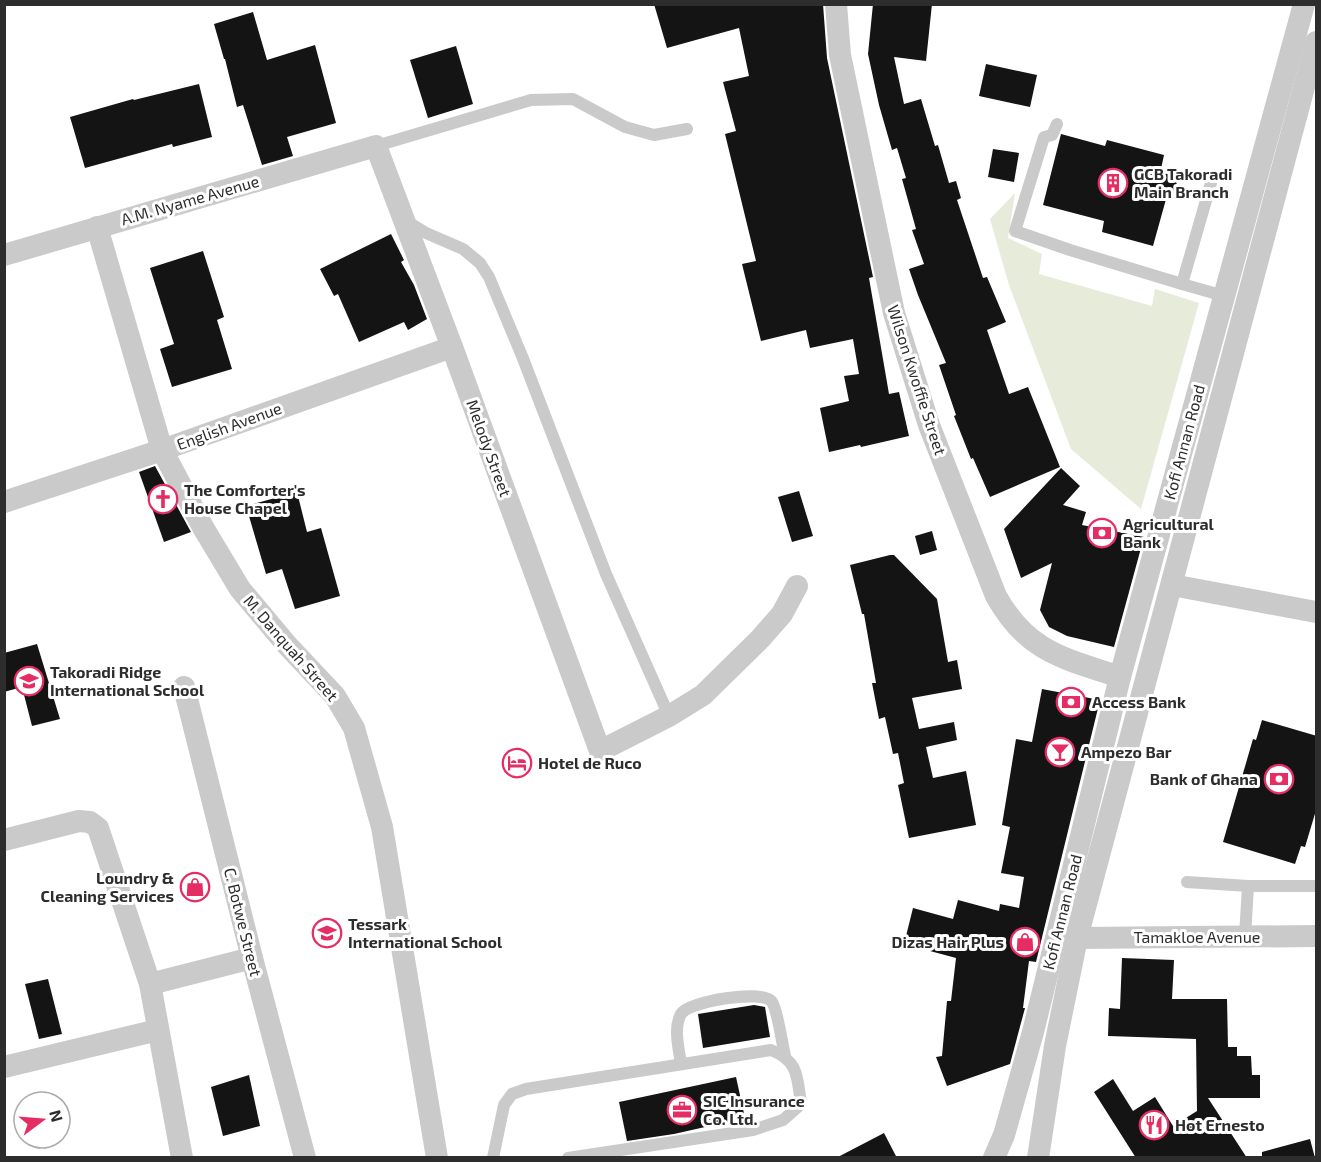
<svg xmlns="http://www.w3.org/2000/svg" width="1321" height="1162" font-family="'Exo 2',sans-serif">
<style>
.green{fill:#e7ebda}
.building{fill:#141414}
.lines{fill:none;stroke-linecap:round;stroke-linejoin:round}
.service{stroke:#cacaca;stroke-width:12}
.minor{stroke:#cacaca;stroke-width:22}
.labels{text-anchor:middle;stroke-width:6;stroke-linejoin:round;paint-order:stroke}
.poi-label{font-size:16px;font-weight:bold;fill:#2d2d2d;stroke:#fff;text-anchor:start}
.street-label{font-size:16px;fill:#2d2d2d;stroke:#fff}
</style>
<rect width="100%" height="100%" fill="#fff"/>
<polygon class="green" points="1015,193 1008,238 1042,254 1039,274 1152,306 1155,289 1199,303 1141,509 1071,449 1009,285 990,219"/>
<g class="building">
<polygon points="654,4 823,4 827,58 873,277 869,278 889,394 899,392 909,436 861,447 860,445 829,452 820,408 849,401 844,376 859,374 853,339 810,348 806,330 761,341 742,264 756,261 725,134 736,131 723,82 749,76 739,28 667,48"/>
<polygon points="873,4 932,4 926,61 894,57 904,104 921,99 935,146 938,145 949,183 956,181 961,198 957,200 983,278 987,277 1006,322 987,330 1009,394 1028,387 1060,467 990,497 973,458 971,459 954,416 956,415 939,365 946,363 918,295 909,269 924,264 912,230 916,229 902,179 906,178 897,148 892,150 879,105 868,54"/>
<polygon points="253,12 267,60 315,45 336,123 287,137 293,156 262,165 243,105 237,107 225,59 224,59 214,24"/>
<polygon points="456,46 473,104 428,118 410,60"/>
<polygon points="986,64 1037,75 1030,107 979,96"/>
<polygon points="199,84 212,137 173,147 172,144 85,168 70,117 133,99 134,100"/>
<polygon points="1061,134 1105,146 1107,140 1164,155 1161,169 1179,174 1174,194 1168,192 1153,246 1102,232 1104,221 1043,205"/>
<polygon points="993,149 1019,153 1014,182 988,177"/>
<polygon points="391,234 404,260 401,262 414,285 427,319 408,330 404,322 359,342 338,294 334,296 320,269"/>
<polygon points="203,251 224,317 217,320 232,369 172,387 160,349 174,344 150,268"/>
<polygon points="155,466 191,532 164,542 139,472"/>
<polygon points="1061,468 1080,486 1063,505 1086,512 1082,525 1144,537 1114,647 1067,636 1049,627 1040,610 1052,563 1021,578 1004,529"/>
<polygon points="799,491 813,536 792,542 778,497"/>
<polygon points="297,492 307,532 321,528 340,596 295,609 282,569 266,574 246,506"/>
<polygon points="932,531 937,550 920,555 915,536"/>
<polygon points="890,555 894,555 937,599 948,662 957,660 962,689 912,698 919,729 954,722 957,740 926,747 933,778 966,771 976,825 909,838 898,785 904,783 898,753 893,754 885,717 879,719 872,683 876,683 864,614 862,614 850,565"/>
<polygon points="37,644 60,719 32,726 22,687 4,692 4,653"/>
<polygon points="1042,689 1100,700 1036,962 1029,961 1023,1008 1025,1008 1010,1064 947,1086 936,1057 942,1056 947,1001 951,1001 956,958 904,944 913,908 953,919 958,900 999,911 1000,904 1019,908 1024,877 1001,873 1010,827 1002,825 1016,739 1032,742"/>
<polygon points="1262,720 1317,736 1317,807 1305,847 1301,846 1295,864 1223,842 1253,739 1256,740"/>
<polygon points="1122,958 1174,960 1172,999 1227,999 1228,1047 1237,1047 1237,1056 1251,1056 1252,1075 1260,1075 1260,1098 1208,1098 1247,1158 1136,1158 1094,1092 1113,1079 1133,1111 1155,1097 1173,1126 1197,1111 1196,1039 1108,1036 1109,1008 1120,1009"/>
<polygon points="48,979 62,1034 39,1039 25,984"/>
<polygon points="754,1005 765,1007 770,1037 703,1048 698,1014"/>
<polygon points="249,1075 260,1126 223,1136 211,1087"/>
<polygon points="736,1077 745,1118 674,1134 627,1141 619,1102"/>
<polygon points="884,1133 897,1158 836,1158"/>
<polygon points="1310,1139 1315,1158 1262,1158 1262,1152"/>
</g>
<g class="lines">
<g class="service">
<polyline points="1057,124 1052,135 1044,137 1015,231 1070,250 1182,284 1211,183"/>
<polyline points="376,146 531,100 573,99 625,127 654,135 687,129"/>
<polyline points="405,220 426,233 463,249 480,263 489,277 522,356 606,574 669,716"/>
<polyline points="1182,284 1224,296"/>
<polyline points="1187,882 1248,886"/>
<polyline points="1245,936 1248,886 1316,886"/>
<path d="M681 1064C679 1049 673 1028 681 1014 689 1001 763 989 772 1002 778 1011 782 1044 785 1056"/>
<path d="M493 1158 504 1105 512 1094 526 1089 771 1050C799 1061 797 1077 801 1104L783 1120 753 1130 568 1158"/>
</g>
<g class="minor">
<path d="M836 4 840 55 894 313 929 425 996 596C1027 652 1063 658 1120 677"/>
<polyline points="97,227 162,450 204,529 240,589 287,645 335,696 354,728 382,827 437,1158"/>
<polyline points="4,255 376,146 452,347 600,751 669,716 703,695 760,639 782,614 797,586"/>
<polyline points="4,502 162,450 452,347"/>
<polyline points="1172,585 1316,612"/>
<polyline points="184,687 252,958 305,1158"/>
<polyline points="4,840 79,821 90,822 98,828 150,984 182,1158"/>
<polyline points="1077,938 1316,936"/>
<polyline points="150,984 252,958"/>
<polyline points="4,1067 158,1030"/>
<polyline points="994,1158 1004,1135 1033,1032 1120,677 1304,4"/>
<polyline points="1038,1158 1055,1046 1077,938 1316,42"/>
</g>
</g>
<defs>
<g id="building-ring" transform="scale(1.5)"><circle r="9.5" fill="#fff" stroke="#e62d63" stroke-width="1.5"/><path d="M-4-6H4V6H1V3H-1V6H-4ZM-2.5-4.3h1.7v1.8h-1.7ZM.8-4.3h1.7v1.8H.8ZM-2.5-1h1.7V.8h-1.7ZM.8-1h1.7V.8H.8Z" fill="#e62d63"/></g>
<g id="church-ring" transform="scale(1.5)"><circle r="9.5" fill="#fff" stroke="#e62d63" stroke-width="1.5"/><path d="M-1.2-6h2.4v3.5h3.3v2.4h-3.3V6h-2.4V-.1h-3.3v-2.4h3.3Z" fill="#e62d63"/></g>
<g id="bank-ring" transform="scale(1.5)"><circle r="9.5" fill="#fff" stroke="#e62d63" stroke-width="1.5"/><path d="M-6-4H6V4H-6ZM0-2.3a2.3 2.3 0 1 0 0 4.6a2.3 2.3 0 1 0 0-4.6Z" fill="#e62d63"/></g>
<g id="school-ring" transform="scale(1.5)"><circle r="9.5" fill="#fff" stroke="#e62d63" stroke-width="1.5"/><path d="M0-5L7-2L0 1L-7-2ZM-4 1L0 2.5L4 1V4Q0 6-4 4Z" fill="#e62d63"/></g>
<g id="bar-ring" transform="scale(1.5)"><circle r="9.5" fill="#fff" stroke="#e62d63" stroke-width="1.5"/><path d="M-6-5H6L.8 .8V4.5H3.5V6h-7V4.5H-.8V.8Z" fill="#e62d63"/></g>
<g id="hotel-ring" transform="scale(1.5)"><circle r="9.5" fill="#fff" stroke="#e62d63" stroke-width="1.5"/><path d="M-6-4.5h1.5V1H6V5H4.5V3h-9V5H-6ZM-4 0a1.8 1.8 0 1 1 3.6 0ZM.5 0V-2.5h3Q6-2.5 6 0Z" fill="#e62d63"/></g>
<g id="shop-ring" transform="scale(1.5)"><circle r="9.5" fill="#fff" stroke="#e62d63" stroke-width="1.5"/><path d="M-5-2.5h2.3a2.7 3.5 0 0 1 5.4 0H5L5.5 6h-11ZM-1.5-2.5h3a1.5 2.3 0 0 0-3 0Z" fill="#e62d63"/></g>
<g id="office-ring" transform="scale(1.5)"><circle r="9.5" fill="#fff" stroke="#e62d63" stroke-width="1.5"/><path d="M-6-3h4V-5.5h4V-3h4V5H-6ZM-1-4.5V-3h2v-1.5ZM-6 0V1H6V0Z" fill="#e62d63"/></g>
<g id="restaurant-ring" transform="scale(1.5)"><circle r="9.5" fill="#fff" stroke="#e62d63" stroke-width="1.5"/><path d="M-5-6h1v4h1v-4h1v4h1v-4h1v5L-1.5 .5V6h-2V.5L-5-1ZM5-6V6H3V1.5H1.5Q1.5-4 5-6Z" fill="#e62d63"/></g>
</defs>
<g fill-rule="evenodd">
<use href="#building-ring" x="1113" y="183"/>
<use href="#church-ring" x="163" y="499"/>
<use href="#bank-ring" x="1102" y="533"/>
<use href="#school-ring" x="29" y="681"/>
<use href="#bank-ring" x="1071" y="702"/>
<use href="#bar-ring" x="1060" y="752"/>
<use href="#hotel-ring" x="517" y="763"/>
<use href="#bank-ring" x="1279" y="779"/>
<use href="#shop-ring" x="195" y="887"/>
<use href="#school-ring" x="327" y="933"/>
<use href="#shop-ring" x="1025" y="942"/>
<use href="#office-ring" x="682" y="1110"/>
<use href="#restaurant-ring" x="1154" y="1125"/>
</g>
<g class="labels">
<g class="poi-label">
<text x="1134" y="180">GCB Takoradi<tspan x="1134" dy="18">Main Branch</tspan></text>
<text x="184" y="496">The Comforter's<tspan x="184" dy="18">House Chapel</tspan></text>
<text x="1123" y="530">Agricultural<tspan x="1123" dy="18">Bank</tspan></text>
<text x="50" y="678">Takoradi Ridge<tspan x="50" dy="18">International School</tspan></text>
<text x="1092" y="708">Access Bank</text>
<text x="1081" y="758">Ampezo Bar</text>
<text x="538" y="769">Hotel de Ruco</text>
<text x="1258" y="785" text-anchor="end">Bank of Ghana</text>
<text x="174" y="884" text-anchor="end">Loundry &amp;<tspan x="174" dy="18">Cleaning Services</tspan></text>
<text x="348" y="930">Tessark<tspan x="348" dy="18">International School</tspan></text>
<text x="1004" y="948" text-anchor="end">Dizas Hair Plus</text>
<text x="703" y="1107">SIC Insurance<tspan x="703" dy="18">Co. Ltd.</tspan></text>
<text x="1175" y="1131">Hot Ernesto</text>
</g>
<g class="street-label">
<text transform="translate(190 200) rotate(-16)" y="6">A.M. Nyame Avenue</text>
<text transform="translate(917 380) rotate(72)" y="6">Wilson Kwoffie Street</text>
<text transform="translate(229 426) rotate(-20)" y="6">English Avenue</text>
<text transform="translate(1184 442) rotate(-75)" y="6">Kofi Annan Road</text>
<text transform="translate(489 448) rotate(70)" y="6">Melody Street</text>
<text transform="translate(291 648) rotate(49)" y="6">M. Danquah Street</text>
<text transform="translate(1062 912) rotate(-76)" y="6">Kofi Annan Road</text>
<text transform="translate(243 922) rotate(76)" y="6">C. Botwe Street</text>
<text x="1197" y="943">Tamakloe Avenue</text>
</g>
</g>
<rect width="1321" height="1162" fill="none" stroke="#2d2d2d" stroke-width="12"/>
<g transform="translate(42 1120) rotate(74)"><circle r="28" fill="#ffffff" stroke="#ababab" stroke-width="1.5"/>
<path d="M0-4.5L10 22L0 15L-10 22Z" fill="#e62d63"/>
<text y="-9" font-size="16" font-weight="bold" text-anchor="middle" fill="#2d2d2d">N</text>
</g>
</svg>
